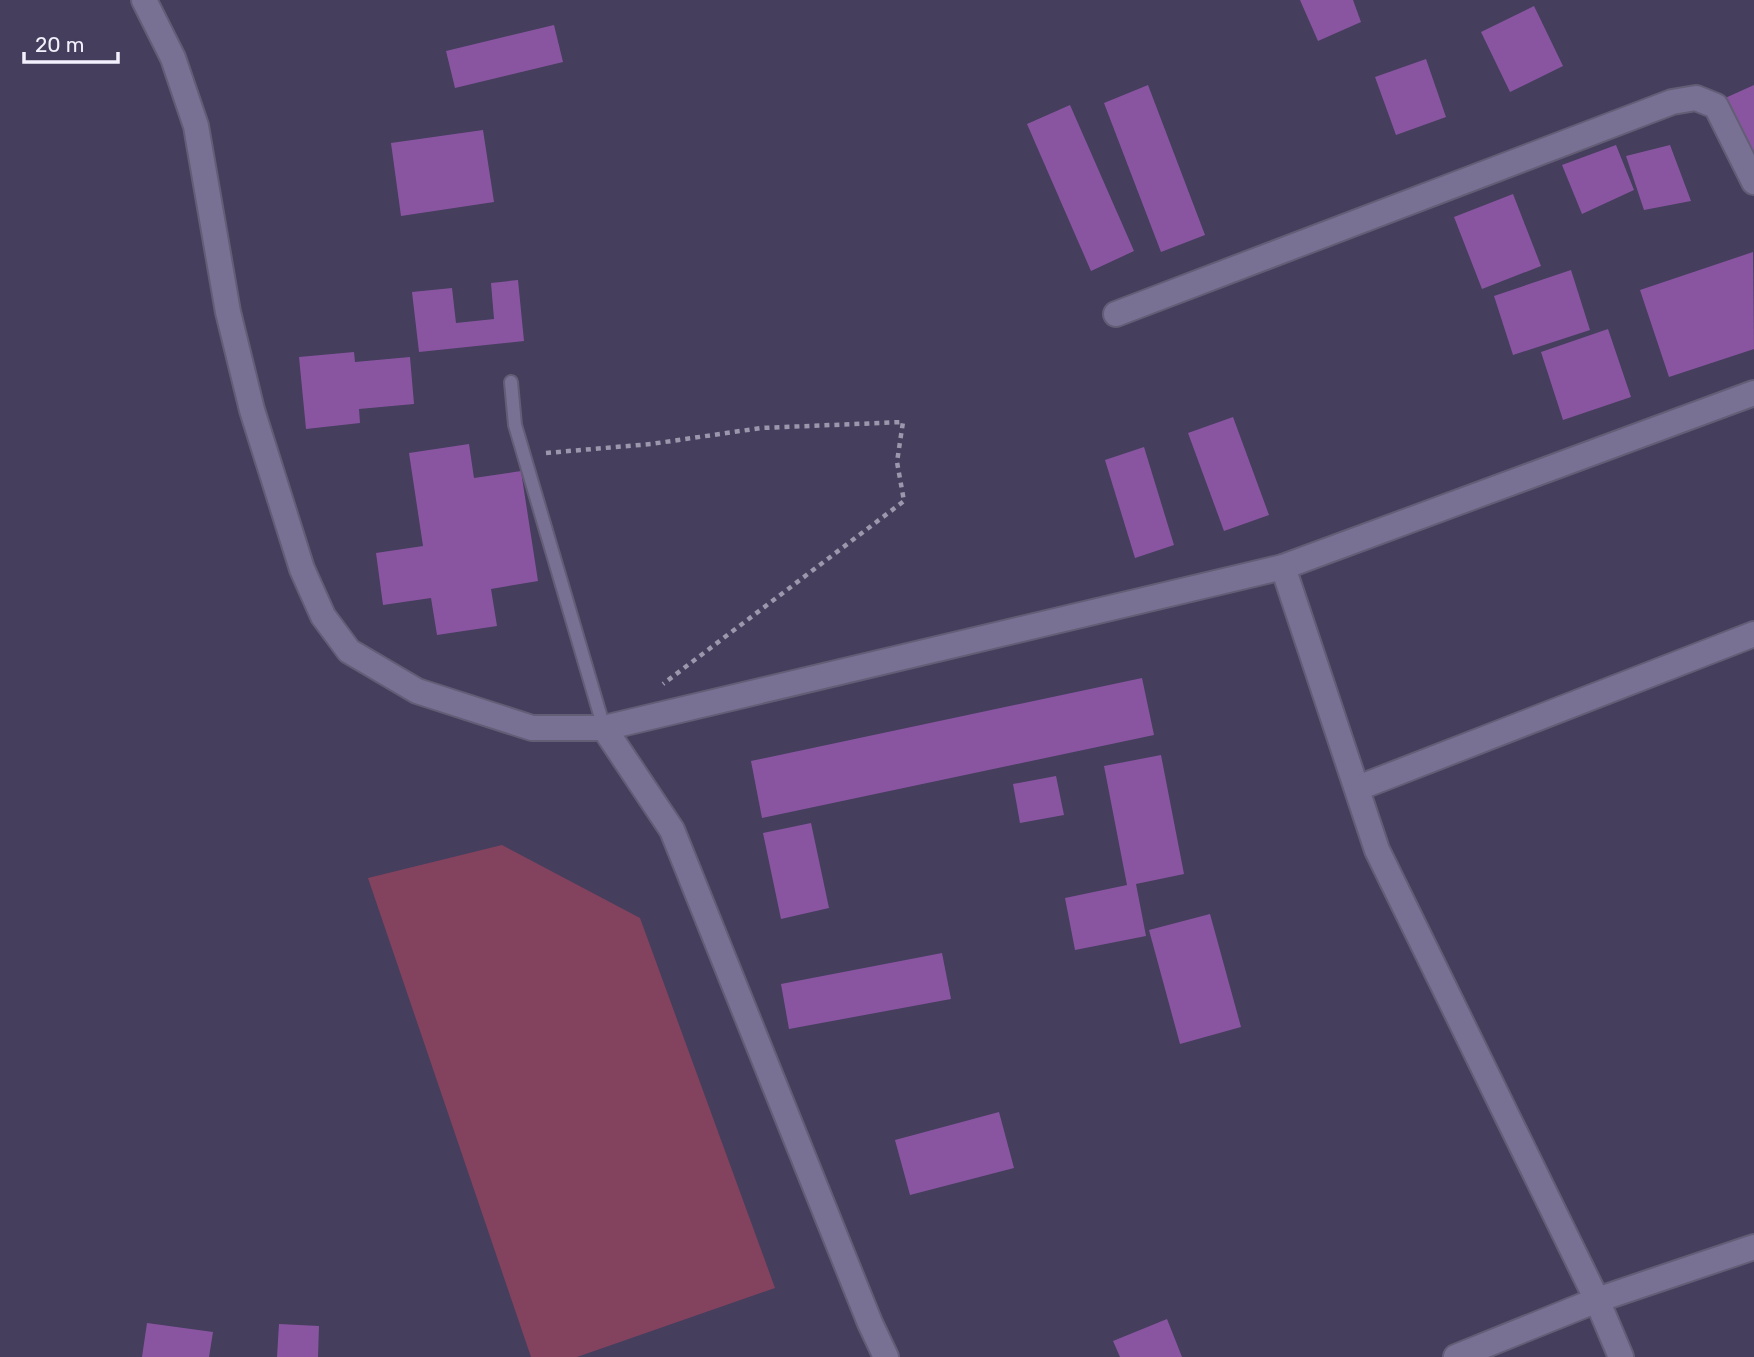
<svg xmlns="http://www.w3.org/2000/svg" width="1754" height="1357" font-family="Rubik,sans-serif">
<style>
.green{fill:#83435f}
.building{fill:#8955a1}
.lines{fill:none;stroke-linecap:round;stroke-linejoin:round}
.lane-casing{stroke:#645d76;stroke-width:16}
.street-casing{stroke:#645d76;stroke-width:28}
.path{stroke:#9c97ad;stroke-width:4.5;stroke-dasharray:5 5;stroke-linecap:butt}
.lane{stroke:#797194;stroke-width:12}
.street{stroke:#797194;stroke-width:24}
</style>
<rect width="100%" height="100%" fill="#453e5d"/>
<polygon class="green" points="502,845 640,918 775,1288 577,1357 531,1357 368,878"/>
<g class="building">
<polygon points="1300,0 1353,0 1361,22 1318,41"/>
<polygon points="1534,6 1563,66 1510,92 1481,32"/>
<polygon points="554,25 563,62 455,88 446,51"/>
<polygon points="1426,59 1446,117 1396,135 1375,77"/>
<polygon points="1148,85 1205,235 1161,252 1104,103"/>
<polygon points="1754,85 1754,155 1723,99"/>
<polygon points="1070,105 1134,251 1091,271 1027,124"/>
<polygon points="483,130 494,202 401,216 391,143"/>
<polygon points="1616,145 1634,190 1582,214 1562,165"/>
<polygon points="1670,145 1691,201 1644,210 1626,156"/>
<polygon points="1513,194 1541,266 1482,289 1454,217"/>
<polygon points="1753,252 1754,349 1669,377 1640,290"/>
<polygon points="1571,270 1590,330 1513,355 1494,296"/>
<polygon points="518,280 524,341 419,352 412,292 452,288 456,323 494,319 491,283"/>
<polygon points="1608,329 1631,397 1563,420 1541,352"/>
<polygon points="354,352 355,362 410,357 414,404 359,409 360,423 306,429 299,357"/>
<polygon points="1233,417 1269,515 1224,531 1188,433"/>
<polygon points="469,444 474,478 521,471 538,581 491,589 497,626 437,635 431,598 383,605 376,553 423,546 409,453"/>
<polygon points="1144,447 1174,545 1135,558 1105,460"/>
<polygon points="1142,678 1154,735 762,818 751,761"/>
<polygon points="1161,755 1184,874 1136,884 1146,936 1075,950 1065,898 1127,885 1104,766"/>
<polygon points="1056,776 1064,815 1020,823 1013,784"/>
<polygon points="811,823 829,908 781,919 763,833"/>
<polygon points="1210,914 1241,1027 1180,1044 1149,930"/>
<polygon points="942,953 951,999 789,1029 781,984"/>
<polygon points="999,1112 1014,1168 910,1195 895,1140"/>
<polygon points="1167,1319 1182,1357 1120,1357 1113,1341"/>
<polygon points="147,1323 213,1332 209,1357 142,1357"/>
<polygon points="279,1324 319,1326 318,1357 277,1357"/>
</g>
<g class="lines">
<g class="lane-casing">
<polyline id="lane" points="511,382 515,425 604,728"/>
</g>
<g class="street-casing">
<g id="street">
<polyline points="144,0 173,58 196,126 228,312 252,410 302,569 323,616 349,651 417,691 532,728 604,728 1283,567 1754,393"/>
<polyline points="1116,314 1672,102 1696,98 1716,106 1754,182"/>
<polyline points="1283,567 1377,850 1597,1300 1621,1357"/>
<polyline points="604,728 672,830 870,1323 886,1357"/>
<polyline points="1358,788 1754,634"/>
<polyline points="1456,1357 1597,1300 1754,1247"/>
</g>
</g>
<polyline class="path" points="546,453 651,444 761,428 903,422 897,462 904,501 663,684"/>
<use href="#lane" class="lane"/>
<use href="#street" class="street"/>
</g>
<path d="M24 52v10h94v-10" fill="none" stroke="#f3f1fd" stroke-width="3.5"/>
<text x="35" y="52" font-size="21" fill="#f3f1fd" stroke="#453e5d" stroke-width="5" paint-order="stroke">20 m</text>
</svg>
